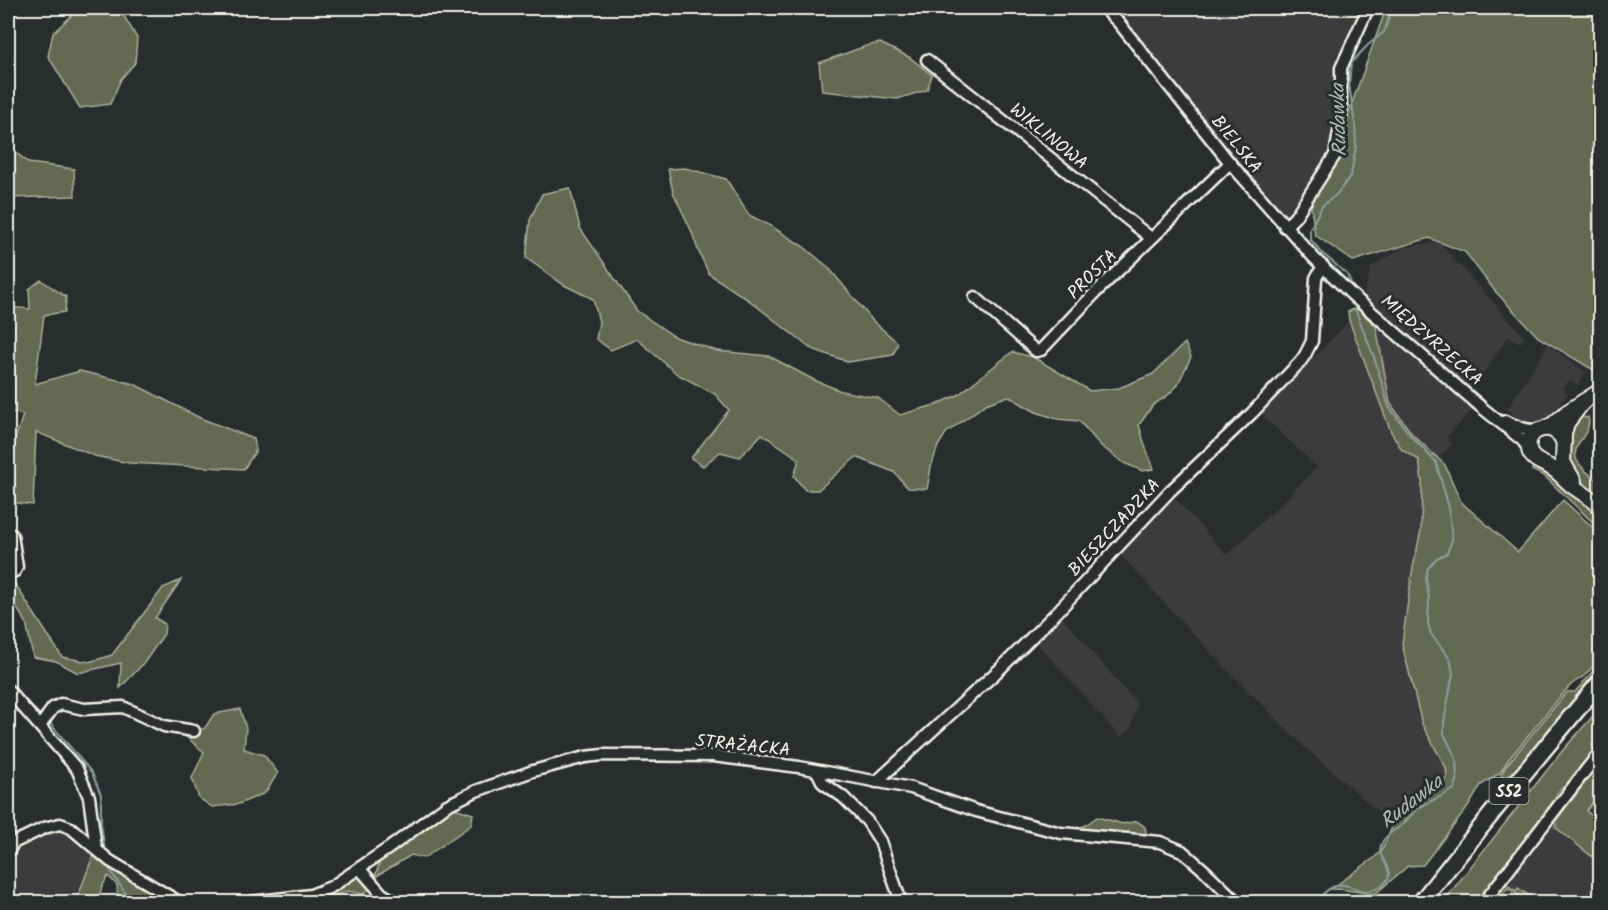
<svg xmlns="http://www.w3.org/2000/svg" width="1608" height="910" font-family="Kalam,sans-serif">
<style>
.built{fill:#3e3b3c}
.green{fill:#636b51;stroke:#acae9c;stroke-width:1.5}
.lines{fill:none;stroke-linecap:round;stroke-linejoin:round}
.stream{stroke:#8e9e9f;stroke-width:2}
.minor-casing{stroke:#f4f1e8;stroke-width:15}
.major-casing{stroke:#f4f1e8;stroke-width:18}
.highway-casing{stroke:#f4f1e8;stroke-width:20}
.minor{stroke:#2a2d2e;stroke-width:10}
.major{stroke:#2a2d2e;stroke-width:14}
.highway{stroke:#2a2d2e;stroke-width:15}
.labels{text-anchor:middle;stroke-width:6;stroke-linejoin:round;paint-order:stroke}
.shield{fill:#2a2d2e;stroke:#b7b6b0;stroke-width:1.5}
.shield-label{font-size:16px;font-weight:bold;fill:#f4f1e8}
.street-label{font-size:18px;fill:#f4f1e8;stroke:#2a2d2e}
.water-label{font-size:20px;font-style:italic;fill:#b0b9b7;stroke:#2a2d2e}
</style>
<rect width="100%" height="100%" fill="#2a2d2e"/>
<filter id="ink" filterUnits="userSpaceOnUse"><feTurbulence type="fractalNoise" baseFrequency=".0167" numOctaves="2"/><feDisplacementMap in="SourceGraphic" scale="12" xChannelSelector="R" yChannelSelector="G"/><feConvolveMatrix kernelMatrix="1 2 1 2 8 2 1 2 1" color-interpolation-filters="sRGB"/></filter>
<g filter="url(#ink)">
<g class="built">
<polygon points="1116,8 1363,8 1337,67 1337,122 1326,162 1292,213 1286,219 1278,211 1249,173 1192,109 1114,11"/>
<polygon points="1439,242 1524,337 1521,343 1508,337 1472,390 1364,294 1371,267 1403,248"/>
<polygon points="1349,320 1367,367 1402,450 1419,460 1422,481 1421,530 1412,573 1402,644 1422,724 1446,769 1447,778 1393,825 1303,746 1211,653 1117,551 1169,492 1227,555 1280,505 1317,467 1259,412 1335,336"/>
<polygon points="1376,326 1473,409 1447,437 1452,444 1438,458 1412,434 1390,403"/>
<polygon points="1547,344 1587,373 1577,386 1570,380 1562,388 1568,394 1547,418 1531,422 1526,422 1520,420 1507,409 1540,358"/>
<polygon points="1062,617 1137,704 1131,728 1120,737 1036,642"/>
<polygon points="1600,778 1600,822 1580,806"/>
<polygon points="1554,823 1600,858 1600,902 1491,902"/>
<polygon points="60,826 92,849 93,856 76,902 8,902 8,856 15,844"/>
<polygon points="372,887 392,902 321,902 347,891 363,894"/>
</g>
<g class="green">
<polygon points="80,8 112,8 124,16 137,38 135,63 121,79 110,104 80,108 48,56 53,33"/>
<polygon points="1387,8 1600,8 1600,374 1538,337 1495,291 1465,252 1429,238 1353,261 1315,235 1311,207 1347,117 1383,17"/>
<polygon points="880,43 909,57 932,75 927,90 897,99 822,91 819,63 866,46"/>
<polygon points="8,151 15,152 29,163 74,169 75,196 8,198"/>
<polygon points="685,168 726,179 749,215 771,226 804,247 828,267 873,321 898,343 893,355 848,362 810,348 750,301 709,274 698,250 691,230 673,192 668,169"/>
<polygon points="570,188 580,228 637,311 675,337 717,351 769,356 814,380 841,391 878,398 900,415 938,404 958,395 1012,352 1033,357 1090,391 1119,388 1153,374 1185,343 1191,357 1177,386 1167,396 1153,405 1139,425 1145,446 1154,469 1143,471 1124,463 1101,446 1079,421 1057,419 1036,412 1008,396 986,404 946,433 938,446 931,467 927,489 908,488 894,472 856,457 818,490 805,490 794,476 799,459 762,434 740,457 720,452 703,466 691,458 729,410 715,394 677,374 637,339 611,350 596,339 599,322 593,299 564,285 526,258 530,220 542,194"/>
<polygon points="41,280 66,297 65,312 44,315 35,384 80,371 134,384 200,418 254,439 256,450 244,469 129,463 95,456 36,432 33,505 8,502 8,452 11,452 23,415 8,411 8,307 30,309 29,289"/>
<path d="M1353 309 1359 310 1376 326 1390 403 1412 434 1445 465 1461 502 1518 552 1563 500 1600 534V659L1584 676 1572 684 1564 692 1508 760 1500 773 1481 785 1468 807 1423 865 1408 866 1375 894C1359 893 1346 888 1331 889L1374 858 1382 850 1393 825 1447 778 1446 768 1422 724 1402 644 1412 573 1421 530 1422 481 1419 460 1402 450 1391 432 1349 320 1348 312Z"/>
<path d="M1580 416 1586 418 1588 417C1594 436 1563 447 1581 466 1586 473 1594 477 1600 482V499L1576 478 1568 463 1569 431Z"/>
<polygon points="1533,466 1550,473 1572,493 1600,515 1600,529 1544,476 1532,470"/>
<polygon points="8,576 10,576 62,657 89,662 112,655 163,588 181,580 155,618 165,624 164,634 144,663 120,688 121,663 78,673 56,661 33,657 26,622 8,595"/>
<polygon points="1600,663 1600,671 1546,733 1508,781 1501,775 1506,766 1567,692 1575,692"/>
<path d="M1600 708V742L1595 746 1592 745 1595 749 1594 755 1570 784C1560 787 1554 794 1555 804L1480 902H1443L1563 750Z"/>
<polygon points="240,709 246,728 244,749 264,755 278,773 265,793 239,804 212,807 199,798 192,778 204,752 185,736 205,728 214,714"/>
<polygon points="1600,762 1600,793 1586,811 1600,822 1600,863 1555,827 1556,825 1554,823"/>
<polygon points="451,807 473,814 471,825 424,858 411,855 375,877 380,861"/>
<polygon points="1097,817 1123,824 1137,821 1145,827 1147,838 1061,831 1084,826"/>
<polygon points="93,856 101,858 175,902 118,902 117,885 108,876 102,887 97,902 76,902"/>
<polygon points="356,874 364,876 372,887 363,894 347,891 321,902 278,902"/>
<polygon points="1506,884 1516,891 1518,888 1538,902 1529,902 1508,888 1496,902 1491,902"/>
</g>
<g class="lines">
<g class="stream">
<polyline points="1353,288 1347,274 1322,253 1310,239 1310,229 1322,206 1337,194 1351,175 1356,146 1355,125 1349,84 1351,63 1368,45 1384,32 1392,8"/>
<polyline points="8,681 27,703 42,716"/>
<polyline points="49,722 92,773 101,795 101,824 105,851"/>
<polyline points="108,867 131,902"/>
<path d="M1316 902C1321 897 1325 890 1333 887 1350 878 1360 900 1381 886 1403 870 1371 859 1383 841 1387 834 1395 830 1401 826 1407 821 1411 814 1417 809 1429 801 1442 797 1454 789L1457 781 1456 758 1444 734V722L1453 673 1450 659 1431 634 1428 623 1429 600 1426 578 1428 568 1437 558 1447 553 1452 540 1449 508 1436 462 1410 435 1389 407 1374 357 1355 309"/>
</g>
<g class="minor-casing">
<g id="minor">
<polyline points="1104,8 1119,23 1230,163 1314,258 1352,295 1481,407 1522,440 1529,449"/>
<polyline points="927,60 1151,238"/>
<polyline points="1285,227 1295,217 1335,155 1341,121 1341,68 1365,15 1366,8"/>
<polyline points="975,297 1036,351 1041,350 1095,293 1230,163"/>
<path d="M1505 421C1517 426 1527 432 1540 429"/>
<polyline points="8,572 15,571 17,567 12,535"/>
<polyline points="8,690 77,769 89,797 96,848"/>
<polyline points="40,726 53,708 61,704 84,709 123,707 164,726 194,731"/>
<polyline points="817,771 823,783 843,797 867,821 880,841 901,902"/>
<polyline points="876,782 1001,668 1058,611 1169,492 1252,413 1300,362 1305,355 1312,341 1316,278 1323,266"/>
<polyline points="8,852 13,843 44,828 60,824 71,828 110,861 179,902"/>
<polyline points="359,868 382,894 396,902"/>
<polyline points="251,902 311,895 331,887 389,848 447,805 476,791 533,771 585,757 603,755 713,756 799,767 911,788 976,811 1061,833 1160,842 1182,851 1205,871 1237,902"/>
<polyline points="1484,902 1600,752"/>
</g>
</g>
<g class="major-casing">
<g id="major">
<polyline points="1545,428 1552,425 1567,412 1600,391"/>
<path d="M1564 443C1556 420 1525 427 1529 449 1529 452 1531 455 1533 457 1538 463 1546 464 1553 469 1559 473 1564 479 1570 484 1580 492 1591 498 1600 506"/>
<polyline points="1574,481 1563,462 1564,434 1567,423 1583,402"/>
</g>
</g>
<g class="highway-casing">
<polyline id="highway" points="1421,902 1521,777 1600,682"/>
</g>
<use href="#minor" class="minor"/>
<use href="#major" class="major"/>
<use href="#highway" class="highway"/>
</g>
</g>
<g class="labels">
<rect class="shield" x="1489.5" y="778" width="39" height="26" rx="4.5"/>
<g class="shield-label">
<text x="1509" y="797">S52</text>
</g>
<g class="street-label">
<text transform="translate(1049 136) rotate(39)" y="6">WIKLINOWA</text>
<text transform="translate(1237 144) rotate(51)" y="6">BIELSKA</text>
<text transform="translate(1092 274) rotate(-45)" y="6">PROSTA</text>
<text transform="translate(1432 340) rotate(41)" y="6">MIĘDZYRZECKA</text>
<text transform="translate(1114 527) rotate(-47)" y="6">BIESZCZADZKA</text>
<text transform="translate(743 745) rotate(6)" y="6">STRAŻACKA</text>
</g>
<g class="water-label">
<text transform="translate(1338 120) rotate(-92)" y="7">Rudawka</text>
<text transform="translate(1411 801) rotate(-38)" y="7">Rudawka</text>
</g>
</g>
<rect width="1608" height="910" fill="none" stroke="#2a2d2e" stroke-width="30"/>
<rect x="15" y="15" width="1578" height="880" fill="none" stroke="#f4f1e8" stroke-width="2" filter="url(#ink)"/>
</svg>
